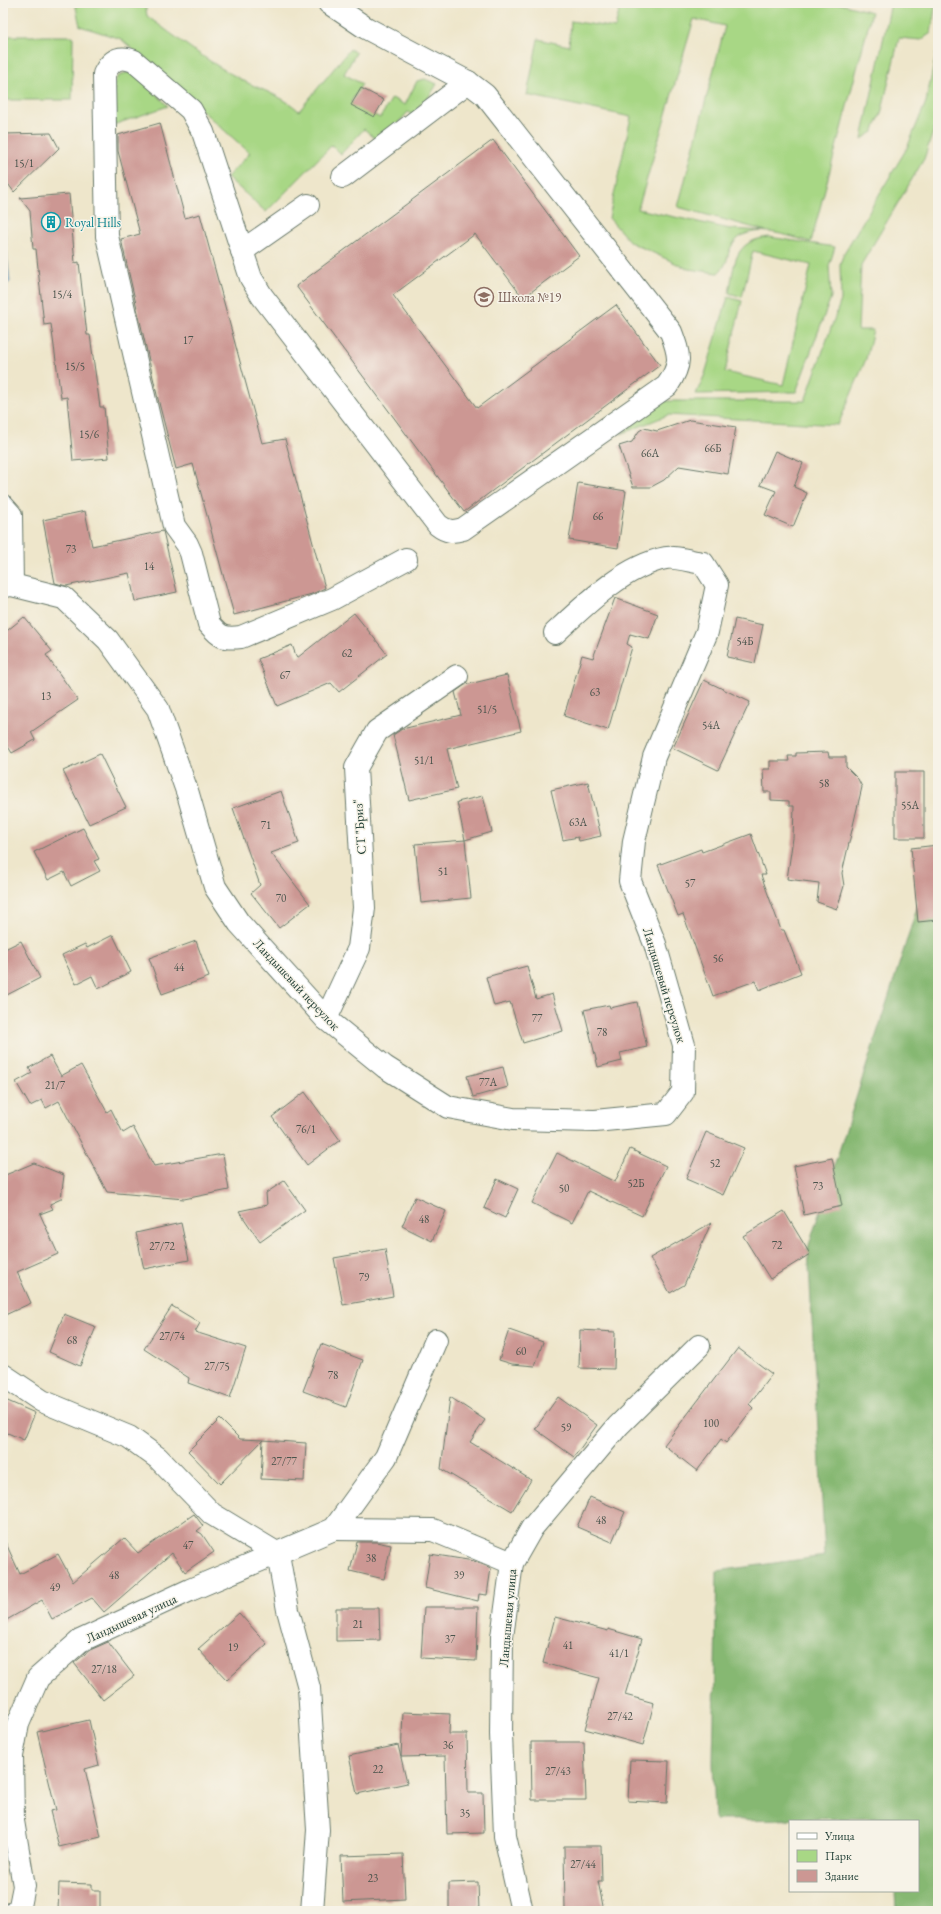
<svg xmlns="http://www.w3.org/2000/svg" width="941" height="1914" font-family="'EB Garamond',serif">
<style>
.green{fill:#a8d785;stroke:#648a5c;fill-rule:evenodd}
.forest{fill:#86b872;stroke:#527a53}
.water{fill:#62a6d7;stroke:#407286}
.building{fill:#cc9793}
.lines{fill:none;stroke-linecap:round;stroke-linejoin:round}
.minor-casing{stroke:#677869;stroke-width:24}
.minor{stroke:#fff;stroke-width:22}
.labels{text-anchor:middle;stroke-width:3;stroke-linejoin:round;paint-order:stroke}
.number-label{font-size:11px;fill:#4a544c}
.culture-label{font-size:13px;fill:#0d838f;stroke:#f7f3e8;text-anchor:start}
.education-label{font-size:13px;fill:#785e54;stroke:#f7f3e8;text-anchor:start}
.street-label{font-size:13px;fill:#1f3d34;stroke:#f7f3e8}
</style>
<rect width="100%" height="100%" fill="#f7f3e8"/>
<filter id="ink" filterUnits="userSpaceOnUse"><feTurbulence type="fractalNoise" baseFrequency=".025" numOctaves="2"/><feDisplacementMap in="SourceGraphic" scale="8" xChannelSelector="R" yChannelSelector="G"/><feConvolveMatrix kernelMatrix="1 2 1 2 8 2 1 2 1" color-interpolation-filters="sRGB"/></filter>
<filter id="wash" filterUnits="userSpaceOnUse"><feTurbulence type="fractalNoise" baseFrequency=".012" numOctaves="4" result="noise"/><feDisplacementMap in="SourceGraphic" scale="16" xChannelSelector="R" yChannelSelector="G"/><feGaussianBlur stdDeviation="0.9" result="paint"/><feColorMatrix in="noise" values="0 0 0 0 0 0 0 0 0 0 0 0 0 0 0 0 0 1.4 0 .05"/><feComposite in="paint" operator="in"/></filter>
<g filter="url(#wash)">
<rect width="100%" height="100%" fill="#eee6cb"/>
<g class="green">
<path d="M75 3H145L147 16C177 38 208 62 242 80 261 90 283 96 299 111L350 49 356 53 344 74 362 84 351 102 380 118 392 98 405 105 417 81 425 79 437 84 426 102 423 101 413 116 408 112 400 121 377 140 364 129 341 154 332 145 266 212 227 177 250 153 121 39 80 26Z"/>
<path d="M621 3H837L872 12 811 242C790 237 749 220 733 244 725 255 731 261 718 273L688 269 630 242 609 218 631 117 527 95 538 39 569 46 571 21 615 28ZM694 19 725 26 678 207 766 231 730 229 638 209Z"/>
<polygon points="891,3 933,3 935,8 931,33 921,40 899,38 881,114 873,132 862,139"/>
<polygon points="3,36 73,36 72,100 3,100"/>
<polygon points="938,45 938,117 924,159 861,265 858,330 873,330 866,359 838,425 668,415 621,434 663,401 805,401 841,300 840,264 844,253 907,148 926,102"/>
<polygon points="128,72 139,76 168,106 113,125 114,84 117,77"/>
<path d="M769 237 835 247 829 266 831 297 796 392 696 394 705 374 728 297 742 301 725 372 783 385 811 265 753 251 742 297 729 293C735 263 733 241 769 237Z"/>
</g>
<polygon class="forest" points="927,877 938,880 938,1911 896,1911 895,1891 918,1891 918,1821 892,1821 891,1818 715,1820 713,1762 717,1571 825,1556 808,1248"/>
<polygon class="water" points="3,219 10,282 3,287"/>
<g id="blocks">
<g class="building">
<polygon points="361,88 384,100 374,117 351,105"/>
<polygon points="160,123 185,218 200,214 262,443 285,439 325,588 312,594 234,615 193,464 176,469 158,399 121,239 140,234 118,151 118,135"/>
<polygon points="51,133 59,148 14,192 3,177 3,134"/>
<polygon points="493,140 579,256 523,298 475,234 393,295 477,408 616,305 660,365 464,512 296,286"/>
<polygon points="69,194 75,263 79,262 87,335 90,335 100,407 104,407 109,458 73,461 67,397 61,398 51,324 44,325 36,249 33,249 30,211 20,198"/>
<polygon points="690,420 736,427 728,474 679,466 664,480 651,487 633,487 619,446 632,442 639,431 644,428 657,431"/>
<polygon points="775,451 803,463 794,487 807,493 793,527 765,515 776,491 760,485"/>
<polygon points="578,483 626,491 618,548 569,540"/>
<polygon points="85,511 92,546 163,531 177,592 135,601 129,573 66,586 55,583 43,520"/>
<polygon points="615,598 658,614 649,639 630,634 627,644 632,647 608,730 564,716 582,655 593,658"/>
<polygon points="354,613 387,654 339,692 331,683 277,706 258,659 292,645 297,658"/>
<polygon points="24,617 52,651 46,655 78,700 31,732 35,740 12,753 3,739 3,634"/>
<polygon points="735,619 763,625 755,663 727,657"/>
<polygon points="507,675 521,731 447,749 457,789 409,800 393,735 402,729 461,715 455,692 465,685"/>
<polygon points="704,680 750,702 718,770 673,748"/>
<polygon points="828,752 829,757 846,757 846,767 858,779 862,787 842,873 844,886 837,909 817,902 819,883 787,879 793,838 794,806 789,806 789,801 771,800 771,792 764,792 763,769 770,769 770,761 789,761 788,756 796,756 796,753"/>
<polygon points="100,754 126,807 89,824 63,771"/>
<rect x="895" y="772" width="29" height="66"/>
<polygon points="588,782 601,836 579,841 578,837 563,840 551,790"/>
<polygon points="281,791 299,843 271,853 310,904 279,928 251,893 260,885 233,808"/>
<polygon points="483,796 492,832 465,840 457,802"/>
<polygon points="83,828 99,859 94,861 100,871 71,886 64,872 48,880 34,852"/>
<polygon points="751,834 766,875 761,875 781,930 784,930 801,973 759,990 755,981 713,996 683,914 678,916 658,865 701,849 702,852"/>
<polygon points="465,840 471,898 421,903 415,844"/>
<polygon points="938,845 938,920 918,922 911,848"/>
<polygon points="113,935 131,972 98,989 92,976 76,984 62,955 85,944 87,948"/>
<polygon points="21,941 40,978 3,997 3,950"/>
<polygon points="196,941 209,977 162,994 149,958"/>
<polygon points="527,966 536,999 552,994 563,1031 523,1043 510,1002 494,1006 486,977"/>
<polygon points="637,1002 647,1047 620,1053 622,1061 598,1067 584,1010 609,1005 610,1008"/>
<polygon points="50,1056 61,1076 81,1065 107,1112 111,1109 123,1133 133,1127 154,1166 223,1154 229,1190 184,1199 107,1192 59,1101 46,1108 42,1100 30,1106 16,1082 32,1073 29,1068"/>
<polygon points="503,1067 508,1087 473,1097 467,1076"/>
<polygon points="305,1092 340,1140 307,1165 272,1117"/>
<polygon points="706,1132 744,1148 723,1195 686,1179"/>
<polygon points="630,1149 666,1166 642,1216 588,1191 572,1223 532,1203 557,1153 615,1182"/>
<polygon points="832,1158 842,1206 804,1215 794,1166"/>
<polygon points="34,1163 64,1175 61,1199 50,1204 53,1209 40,1214 58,1254 17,1272 31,1303 3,1316 3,1176"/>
<polygon points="497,1179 518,1189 505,1218 484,1208"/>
<polygon points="284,1181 305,1210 260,1242 239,1211 267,1205 266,1193"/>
<polygon points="415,1197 446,1211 432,1241 402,1226"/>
<polygon points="784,1211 810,1254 770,1279 743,1236"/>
<polygon points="181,1223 189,1260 144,1269 136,1233"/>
<polygon points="711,1223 684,1285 670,1293 650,1258"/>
<polygon points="385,1249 393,1296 343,1305 334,1258"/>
<polygon points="172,1306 200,1323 195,1332 246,1348 230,1398 188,1383 189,1378 144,1349"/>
<polygon points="64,1314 96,1327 80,1366 49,1352"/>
<polygon points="509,1330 543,1342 535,1366 512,1364 499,1360"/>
<polygon points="580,1330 615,1332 614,1369 579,1368"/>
<polygon points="321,1344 363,1360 346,1407 303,1391"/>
<polygon points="738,1348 772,1374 749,1404 753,1408 726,1443 721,1439 697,1471 664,1445"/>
<polygon points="450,1397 485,1420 470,1442 531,1480 512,1511 441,1469"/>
<polygon points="558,1397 597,1425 574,1457 535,1429"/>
<polygon points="3,1399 35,1413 24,1440 3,1431"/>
<polygon points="220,1419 240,1439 263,1440 220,1484 188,1451"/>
<polygon points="263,1440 306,1443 304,1481 261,1479"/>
<polygon points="590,1497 625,1512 612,1542 577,1527"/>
<polygon points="194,1514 203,1526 197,1531 202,1534 214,1552 185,1572 172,1553 104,1612 92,1598 52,1619 42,1600 3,1622 3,1537 20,1574 58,1554 73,1582 124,1538 138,1553"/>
<polygon points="357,1542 376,1542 391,1545 384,1579 350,1571"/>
<polygon points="430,1554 474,1561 491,1568 487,1595 479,1594 478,1601 425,1588"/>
<polygon points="424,1607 478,1607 476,1661 421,1658"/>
<polygon points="336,1608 379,1608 380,1640 336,1641"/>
<polygon points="239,1613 267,1644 227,1680 198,1649"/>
<polygon points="555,1617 608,1631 608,1629 642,1639 625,1695 654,1703 643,1745 585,1729 599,1678 543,1663"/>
<polygon points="108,1642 134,1676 103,1700 74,1663 90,1650"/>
<polygon points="403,1712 450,1714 449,1734 467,1734 468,1793 483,1793 484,1833 447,1834 445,1756 401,1757"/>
<polygon points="89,1720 99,1765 85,1769 101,1837 59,1847 50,1811 56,1810 37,1732"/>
<polygon points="531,1742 584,1742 586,1800 532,1800"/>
<polygon points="398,1745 407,1783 357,1794 349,1756"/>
<polygon points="630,1760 669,1761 667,1803 628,1801"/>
<polygon points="564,1846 601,1846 602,1881 598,1881 604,1911 565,1911"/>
<polygon points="403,1854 405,1899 343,1902 341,1856"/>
<polygon points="478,1882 479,1911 449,1911 449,1883"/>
<polygon points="59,1883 92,1884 92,1890 100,1890 100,1911 58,1911"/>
</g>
</g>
</g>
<g filter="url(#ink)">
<use href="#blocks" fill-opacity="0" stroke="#677869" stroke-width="1"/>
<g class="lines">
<g class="minor-casing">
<g id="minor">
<path d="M329 3 366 28 468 82 485 95 671 332C680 356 682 364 667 386L463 529C453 532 447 532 438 525L262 296 251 278 203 132 191 110 134 61C119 55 111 60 104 74L107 236 174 526 187 544 191 553 209 624C220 637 223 639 241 637L332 599 406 559"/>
<polyline points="343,177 468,82"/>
<polyline points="242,251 308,205"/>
<polyline points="3,506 11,515 12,585"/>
<path d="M3 586 12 585 64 598 108 640 158 709 188 794 215 887 239 923 326 1019 385 1067 448 1107 513 1119 595 1121 666 1114 683 1092 684 1045 655 944 630 881 634 841 654 757 707 632 717 585 703 563C692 562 676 556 666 558 624 566 585 605 555 633"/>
<polyline points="326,1019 359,948 364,908 356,768 377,731 457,676"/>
<polyline points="3,1375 42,1401 129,1437 158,1458 212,1514 278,1554 288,1610 309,1688 318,1830 312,1911"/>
<polyline points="334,1529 433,1530 512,1563"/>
<polyline points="16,1911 20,1906 24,1886 13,1821 12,1756 18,1724 38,1678 80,1641 190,1590 334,1529 386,1457 436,1340"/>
<polyline points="522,1911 505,1836 501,1734 502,1637 512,1563 532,1528 618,1426 699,1346"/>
</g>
</g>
<use href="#minor" class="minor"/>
</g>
</g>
<defs>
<g id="building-ring" transform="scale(1)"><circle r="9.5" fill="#f7f3e8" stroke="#0f9aa8" stroke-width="1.5"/><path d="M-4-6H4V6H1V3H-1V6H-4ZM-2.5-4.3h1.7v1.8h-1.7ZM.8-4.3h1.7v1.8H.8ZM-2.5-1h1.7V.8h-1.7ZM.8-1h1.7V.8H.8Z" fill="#0f9aa8"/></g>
<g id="school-ring" transform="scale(1)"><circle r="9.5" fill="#f7f3e8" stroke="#8d6e63" stroke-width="1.5"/><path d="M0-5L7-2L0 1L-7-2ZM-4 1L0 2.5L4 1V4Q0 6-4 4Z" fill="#8d6e63"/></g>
</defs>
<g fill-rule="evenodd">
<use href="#building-ring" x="51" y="222"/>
<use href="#school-ring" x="484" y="297"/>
</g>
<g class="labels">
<g class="number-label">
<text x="24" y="167">15/1</text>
<text x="62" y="298">15/4</text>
<text x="188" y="344">17</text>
<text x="75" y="370">15/5</text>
<text x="89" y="438">15/6</text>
<text x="713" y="452">66Б</text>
<text x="650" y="457">66А</text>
<text x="598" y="520">66</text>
<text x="71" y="553">73</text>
<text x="149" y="570">14</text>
<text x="745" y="645">54Б</text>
<text x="347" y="657">62</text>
<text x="285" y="679">67</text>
<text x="595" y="696">63</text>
<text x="46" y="700">13</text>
<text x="487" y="713">51/5</text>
<text x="711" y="729">54А</text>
<text x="424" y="764">51/1</text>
<text x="824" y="787">58</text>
<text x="910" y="809">55А</text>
<text x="578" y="826">63А</text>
<text x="266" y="829">71</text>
<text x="443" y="875">51</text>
<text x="690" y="887">57</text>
<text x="281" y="902">70</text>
<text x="718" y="962">56</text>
<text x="179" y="971">44</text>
<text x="537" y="1022">77</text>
<text x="602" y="1036">78</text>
<text x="488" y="1086">77А</text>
<text x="55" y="1089">21/7</text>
<text x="306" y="1133">76/1</text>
<text x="715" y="1167">52</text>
<text x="636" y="1187">52Б</text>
<text x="818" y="1190">73</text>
<text x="564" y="1192">50</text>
<text x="424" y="1223">48</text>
<text x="777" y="1249">72</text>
<text x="162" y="1250">27/72</text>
<text x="364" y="1281">79</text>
<text x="172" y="1340">27/74</text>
<text x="72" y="1344">68</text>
<text x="521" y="1355">60</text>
<text x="217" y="1370">27/75</text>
<text x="333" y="1379">78</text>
<text x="711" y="1427">100</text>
<text x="566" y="1431">59</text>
<text x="284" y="1465">27/77</text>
<text x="601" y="1524">48</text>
<text x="188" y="1549">47</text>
<text x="371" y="1562">38</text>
<text x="114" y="1579">48</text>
<text x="459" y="1579">39</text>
<text x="55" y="1591">49</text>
<text x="358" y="1628">21</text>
<text x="450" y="1643">37</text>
<text x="568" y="1649">41</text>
<text x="233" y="1651">19</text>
<text x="619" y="1657">41/1</text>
<text x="104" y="1673">27/18</text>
<text x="620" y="1720">27/42</text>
<text x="448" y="1749">36</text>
<text x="378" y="1773">22</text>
<text x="558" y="1775">27/43</text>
<text x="465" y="1817">35</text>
<text x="583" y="1868">27/44</text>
<text x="373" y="1882">23</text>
</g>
<g class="culture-label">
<text x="65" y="227">Royal Hills</text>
</g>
<g class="education-label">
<text x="498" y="302">Школа №19</text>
</g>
<g class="street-label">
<text transform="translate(359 827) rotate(-94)" y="5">СТ "Бриз"</text>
<text transform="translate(297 984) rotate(47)" y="5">Ландышевый переулок</text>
<text transform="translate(665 985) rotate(73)" y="5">Ландышевый переулок</text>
<text transform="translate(131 1618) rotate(-25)" y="5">Ландышевая улица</text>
<text transform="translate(507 1618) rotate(-85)" y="5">Ландышевая улица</text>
</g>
</g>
<rect width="941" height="1914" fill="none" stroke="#f7f3e8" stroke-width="16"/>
<rect x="789" y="1820" width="130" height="72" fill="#f7f3e8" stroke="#a1aaa0"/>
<rect x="797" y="1833" width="20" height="6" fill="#ffffff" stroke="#a1aaa0"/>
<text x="825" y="1840" font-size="12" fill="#1f3d34">Улица</text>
<rect x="797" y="1850" width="20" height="12" fill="#a8d785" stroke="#a1aaa0"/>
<text x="825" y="1860" font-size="12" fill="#1f3d34">Парк</text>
<rect x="797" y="1870" width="20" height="12" fill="#cc9793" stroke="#a1aaa0"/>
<text x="825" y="1880" font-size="12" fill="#1f3d34">Здание</text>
</svg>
